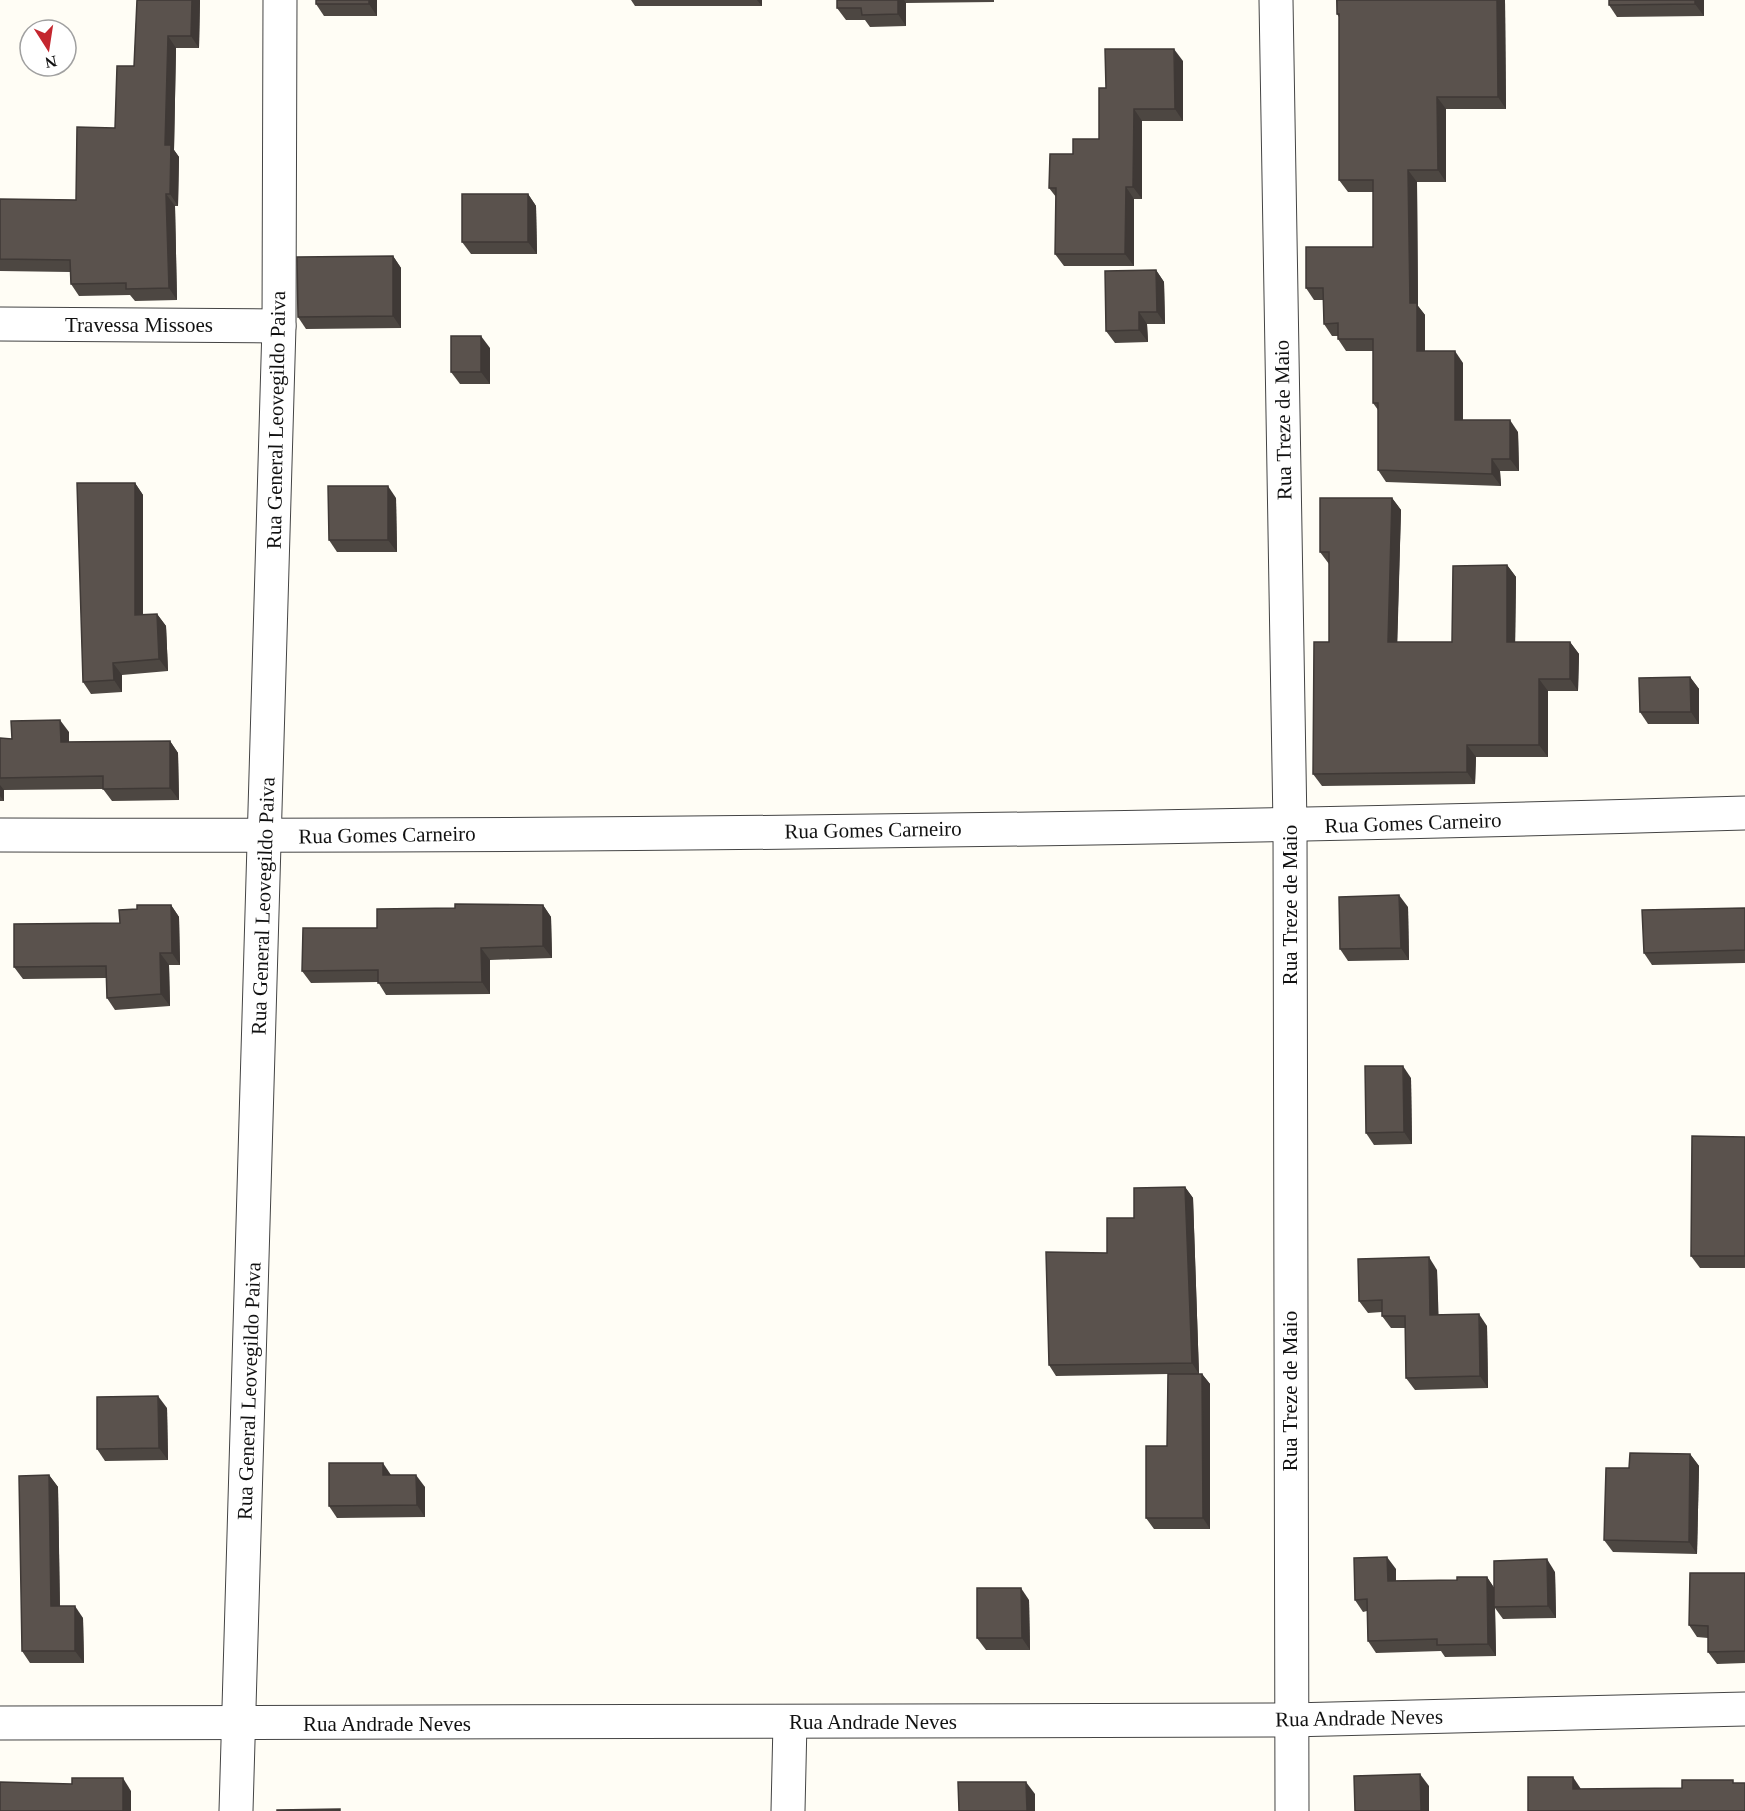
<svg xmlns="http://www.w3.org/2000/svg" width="1745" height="1811" font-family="'Times New Roman',serif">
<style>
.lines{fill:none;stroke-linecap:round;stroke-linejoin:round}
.minor-casing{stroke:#444;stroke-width:35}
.minor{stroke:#fff;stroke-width:33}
.wall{fill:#4d4742}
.shaded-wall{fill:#3f3936}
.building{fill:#5a524d;stroke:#3f3936;stroke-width:1.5}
.labels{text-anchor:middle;stroke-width:6;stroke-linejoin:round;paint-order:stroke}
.street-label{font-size:21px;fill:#111;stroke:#fff}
</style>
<rect width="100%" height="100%" fill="#fffdf5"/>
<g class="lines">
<g class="minor-casing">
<g id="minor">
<polyline points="1276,0 1290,826 1292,1811"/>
<polyline points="0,324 279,326"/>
<path d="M0 835C582 837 1164 830 1745 813"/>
<polyline points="0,1723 1290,1720 1745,1709"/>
<polyline points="236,1811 279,326 280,0"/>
<polyline points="788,1811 790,1722"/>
</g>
</g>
<use href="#minor" class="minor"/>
</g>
<g class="wall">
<polygon points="137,0 200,0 199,48 176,48 174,150 179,157 178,206 175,206 177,300 135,301 130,295 79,296 71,284 70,272 0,271 0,199 76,200 115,128 134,66"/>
<polygon points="377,0 377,16 324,16 316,4"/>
<polygon points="631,0 762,0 762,6 635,6"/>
<polygon points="837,0 994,0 994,2 906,3 906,26 870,27 865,20 846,20 837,8"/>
<polygon points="1336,0 1505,0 1506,109 1446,109 1446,182 1417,182 1418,306 1425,315 1425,351 1463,363 1463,420 1518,432 1519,471 1500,471 1501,486 1386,482 1378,470 1378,410 1373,403 1373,351 1346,351 1338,339 1338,336 1332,336 1324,324 1324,300 1314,300 1306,288 1373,247 1373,192 1348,192 1339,180 1339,17 1337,14"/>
<polygon points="1704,0 1704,16 1617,17 1609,5"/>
<polygon points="1183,61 1183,121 1142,121 1142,199 1134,199 1134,266 1064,266 1055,254 1056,197 1049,188 1073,154 1099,139 1106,88"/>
<polygon points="528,194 536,206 537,254 471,254 462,242"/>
<polygon points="393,256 401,268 401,328 306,329 298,317"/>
<polygon points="1156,270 1164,282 1165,324 1147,324 1148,342 1115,343 1106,331"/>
<polygon points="490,348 490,384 460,384 451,372"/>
<polygon points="135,483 143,495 143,615 157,614 166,626 168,671 122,675 122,692 91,694 83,682"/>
<polygon points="396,498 397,552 337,552 329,540"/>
<polygon points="1392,498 1401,510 1397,642 1452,642 1507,565 1516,577 1515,642 1570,642 1579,654 1578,691 1548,691 1548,757 1476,757 1475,784 1322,786 1313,774 1329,642 1329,564 1320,552"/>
<polygon points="1690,677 1699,689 1699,724 1648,724 1640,712"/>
<polygon points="69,732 69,742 170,741 178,753 179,800 112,801 103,789 4,790 4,801 0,801 0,738 12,739"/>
<polygon points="171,905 179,917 180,965 169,965 170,1006 115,1010 107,998 106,978 23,979 14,967 120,923 137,909"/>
<polygon points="543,905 551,917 552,958 490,960 490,994 386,995 378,982 311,983 302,971 377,928 455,908"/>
<polygon points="1408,907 1409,960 1348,961 1340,949"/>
<polygon points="1745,908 1745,963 1652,965 1644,953"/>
<polygon points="1411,1078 1412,1144 1374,1145 1366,1133"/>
<polygon points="1745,1137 1745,1268 1700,1268 1691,1256"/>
<polygon points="1185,1187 1193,1198 1199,1374 1202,1374 1210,1384 1210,1529 1154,1529 1146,1518 1167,1446 1168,1374 1056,1376 1049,1365 1107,1253 1134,1218"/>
<polygon points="1437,1270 1438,1315 1487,1326 1488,1388 1415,1390 1406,1378 1405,1328 1391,1328 1382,1316 1382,1312 1368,1313 1359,1301"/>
<polygon points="167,1408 168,1460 105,1461 97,1449"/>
<polygon points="1690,1454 1699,1466 1697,1554 1613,1552 1604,1540 1629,1468"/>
<polygon points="49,1475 58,1487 60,1606 83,1618 84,1663 30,1663 22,1651"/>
<polygon points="391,1475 425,1487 425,1517 337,1518 329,1506"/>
<polygon points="1396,1569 1396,1581 1457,1580 1487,1577 1494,1588 1555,1572 1556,1618 1503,1619 1495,1608 1496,1656 1445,1657 1441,1651 1376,1653 1368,1641 1367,1611 1363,1612 1355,1600"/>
<polygon points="1745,1573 1745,1663 1717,1664 1708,1652 1708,1638 1697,1637 1689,1625"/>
<polygon points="1029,1600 1030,1650 986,1650 977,1638"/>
</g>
<g class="shaded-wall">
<polygon points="192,0 200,0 199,48 191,36"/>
<polygon points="369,0 377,0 377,16 369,4"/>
<polygon points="757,0 762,0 762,6"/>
<polygon points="898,0 904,0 906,3 906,26 898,14"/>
<polygon points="1497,0 1505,0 1506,109 1498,97"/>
<polygon points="1695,0 1704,0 1704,16 1695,4"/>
<polygon points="168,36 176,48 174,150 179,157 178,206 170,194 165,145"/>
<polygon points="1174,49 1183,61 1183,121 1175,109"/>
<polygon points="1437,97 1446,109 1446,182 1438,170"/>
<polygon points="1134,109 1142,121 1142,199 1133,187"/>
<polygon points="1408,170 1417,182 1418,306 1425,315 1425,363 1417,351 1410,303"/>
<polygon points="1126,187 1134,199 1134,266 1125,254"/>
<polygon points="166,194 175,206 177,300 169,288"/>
<polygon points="528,194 536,206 537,254 528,242"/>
<polygon points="393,256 401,268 401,328 393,316"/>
<polygon points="1156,270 1164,282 1165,324 1157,312"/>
<polygon points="1139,312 1147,324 1148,342 1139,330"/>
<polygon points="481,336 490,348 490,384 481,372"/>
<polygon points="1455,351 1463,363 1463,432 1455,420"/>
<polygon points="1510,420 1518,432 1519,471 1510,459"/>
<polygon points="1492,459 1500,471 1501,486 1492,474"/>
<polygon points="135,483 143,495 143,627 135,615"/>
<polygon points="388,486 396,498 397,552 388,540"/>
<polygon points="1392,498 1401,510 1397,654 1388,642"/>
<polygon points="1507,565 1516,577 1515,654 1507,642"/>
<polygon points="157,614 166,626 168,671 159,659"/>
<polygon points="1570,642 1579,654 1578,691 1570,679"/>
<polygon points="113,663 122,675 122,692 114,680"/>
<polygon points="1690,677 1699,689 1699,724 1691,712"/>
<polygon points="1539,679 1548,691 1548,757 1539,745"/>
<polygon points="60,720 69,732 69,754 61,742"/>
<polygon points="170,741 178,753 179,800 170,788"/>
<polygon points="1467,745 1476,757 1475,784 1467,772"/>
<polygon points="0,785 4,790 4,801 0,796"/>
<polygon points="1399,895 1408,907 1409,960 1401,948"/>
<polygon points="171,905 179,917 180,965 172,953"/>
<polygon points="543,905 551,917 552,958 543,946"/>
<polygon points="481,948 490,960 490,994 482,982"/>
<polygon points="160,953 169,965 170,1006 161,994"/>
<polygon points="1403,1066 1411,1078 1412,1144 1404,1132"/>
<polygon points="1185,1187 1193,1198 1199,1374 1192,1363"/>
<polygon points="1429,1257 1437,1270 1439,1327 1430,1315"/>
<polygon points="1479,1314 1487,1326 1488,1388 1480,1376"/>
<polygon points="1202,1374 1210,1384 1210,1529 1203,1518"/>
<polygon points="158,1396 167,1408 168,1460 159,1448"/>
<polygon points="1690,1454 1699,1466 1697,1554 1689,1542"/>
<polygon points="383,1463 391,1475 383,1475"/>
<polygon points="49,1475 58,1487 60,1618 51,1606"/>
<polygon points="416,1475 425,1487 425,1517 417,1505"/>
<polygon points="1387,1557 1396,1569 1396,1593 1388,1581"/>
<polygon points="1547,1559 1555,1572 1556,1618 1548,1606"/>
<polygon points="1487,1577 1495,1589 1494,1607 1495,1608 1496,1656 1488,1644"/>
<polygon points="1021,1588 1029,1600 1030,1650 1022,1638"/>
<polygon points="75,1606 83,1618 84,1663 75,1651"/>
<polygon points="1420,1774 1429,1786 1429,1811 1421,1811"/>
<polygon points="1573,1777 1581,1789 1573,1789"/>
<polygon points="123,1778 131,1791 131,1811 123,1811"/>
<polygon points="1026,1782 1035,1794 1035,1811 1027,1811"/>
</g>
<g class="building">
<polygon points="137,0 192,0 191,36 168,36 165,145 171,145 170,194 166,194 169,288 126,289 126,283 71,284 70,260 0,259 0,199 76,200 77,127 115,128 117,66 134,66"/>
<rect x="316" y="0" width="53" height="4"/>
<polygon points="837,0 898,0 898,14 862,15 861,8 837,8"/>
<polygon points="1337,0 1497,0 1498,97 1437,97 1438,170 1408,170 1410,303 1417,303 1417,351 1455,351 1455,420 1510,420 1510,459 1492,459 1492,474 1378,470 1378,403 1373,403 1373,339 1338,339 1338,323 1324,324 1323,288 1306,288 1306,247 1373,247 1373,180 1339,180 1339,14 1337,14"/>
<polygon points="1609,0 1695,0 1695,4 1609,5"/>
<polygon points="1105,49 1174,49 1175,109 1134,109 1133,187 1126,187 1125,254 1055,254 1056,188 1049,188 1050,154 1073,154 1073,139 1099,139 1099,88 1106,88"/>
<rect x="462" y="194" width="66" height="48"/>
<polygon points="393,256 393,316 298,317 297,257"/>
<polygon points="1156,270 1157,312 1139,312 1139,330 1106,331 1105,271"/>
<rect x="451" y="336" width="30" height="36"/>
<polygon points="77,483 135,483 135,615 157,614 159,659 113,663 114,680 83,682"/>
<polygon points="328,486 388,486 388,540 329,540"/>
<polygon points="1320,498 1392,498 1388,642 1452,642 1453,566 1507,565 1507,642 1570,642 1570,679 1539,679 1539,745 1467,745 1467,772 1313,774 1314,642 1329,642 1329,552 1320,552"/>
<polygon points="1690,677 1691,712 1640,712 1639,678"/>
<polygon points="60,720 61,742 170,741 170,788 103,789 103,776 0,778 0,738 12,739 11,721"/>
<polygon points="1399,895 1401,948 1340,949 1339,897"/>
<polygon points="455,904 543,905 543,946 481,948 482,982 378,983 378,970 302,971 303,928 377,928 377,909 455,908"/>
<polygon points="137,905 171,905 172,953 160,953 161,994 107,998 106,966 14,967 14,924 120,923 119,910 137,909"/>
<polygon points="1745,908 1745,950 1644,953 1642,910"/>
<polygon points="1365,1066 1403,1066 1404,1132 1366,1133"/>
<polygon points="1692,1136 1745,1137 1745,1256 1691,1256"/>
<polygon points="1185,1187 1192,1363 1049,1365 1046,1252 1107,1253 1107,1218 1134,1218 1134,1188"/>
<polygon points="1429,1257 1430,1315 1479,1314 1480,1376 1406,1378 1405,1316 1382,1316 1382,1300 1359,1301 1358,1259"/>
<polygon points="1168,1374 1202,1374 1203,1518 1146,1518 1146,1446 1167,1446"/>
<polygon points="158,1396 159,1448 97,1449 97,1397"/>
<polygon points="1630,1453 1690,1454 1689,1542 1604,1540 1606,1468 1629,1468"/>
<polygon points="329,1463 383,1463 383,1475 416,1475 417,1505 329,1506"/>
<polygon points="49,1475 51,1606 75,1606 75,1651 22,1651 19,1476"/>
<polygon points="1387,1557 1388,1581 1457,1580 1457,1577 1487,1577 1488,1644 1437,1645 1437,1639 1368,1641 1367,1599 1355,1600 1354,1558"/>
<polygon points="1547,1559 1548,1606 1494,1607 1494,1561"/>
<polygon points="1690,1573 1745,1573 1745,1651 1708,1652 1708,1626 1689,1625"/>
<polygon points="977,1588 1021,1588 1022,1638 977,1638"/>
<polygon points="1420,1774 1421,1811 1355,1811 1354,1776"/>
<polygon points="1528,1777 1573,1777 1573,1789 1682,1788 1682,1780 1733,1780 1733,1783 1745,1783 1745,1811 1528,1811"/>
<polygon points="72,1778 123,1778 123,1811 0,1811 0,1782 72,1784"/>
<polygon points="958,1782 1026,1782 1027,1811 959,1811"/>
<polygon points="340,1809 340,1811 277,1811 277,1810"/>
</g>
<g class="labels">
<g class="street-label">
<text x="139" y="332">Travessa Missoes</text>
<text transform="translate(276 420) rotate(-89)" y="7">Rua General Leovegildo Paiva</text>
<text transform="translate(1283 420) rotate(-91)" y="7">Rua Treze de Maio</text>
<text transform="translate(1413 823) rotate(-2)" y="7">Rua Gomes Carneiro</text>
<text transform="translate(873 830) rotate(-1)" y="7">Rua Gomes Carneiro</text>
<text transform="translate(387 835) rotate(-1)" y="7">Rua Gomes Carneiro</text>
<text transform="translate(1290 905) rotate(-90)" y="7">Rua Treze de Maio</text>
<text transform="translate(263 906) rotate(-88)" y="7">Rua General Leovegildo Paiva</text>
<text transform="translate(249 1391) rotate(-88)" y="7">Rua General Leovegildo Paiva</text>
<text transform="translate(1290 1391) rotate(-90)" y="7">Rua Treze de Maio</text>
<text transform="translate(1359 1718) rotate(-1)" y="7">Rua Andrade Neves</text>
<text x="873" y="1729">Rua Andrade Neves</text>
<text x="387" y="1731">Rua Andrade Neves</text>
</g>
</g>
<g transform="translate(48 48) rotate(168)"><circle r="28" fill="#ffffff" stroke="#a0a0a0" stroke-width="1.5"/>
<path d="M0-4.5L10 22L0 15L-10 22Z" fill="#c4262e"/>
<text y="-9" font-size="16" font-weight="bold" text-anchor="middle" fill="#111111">N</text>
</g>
</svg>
